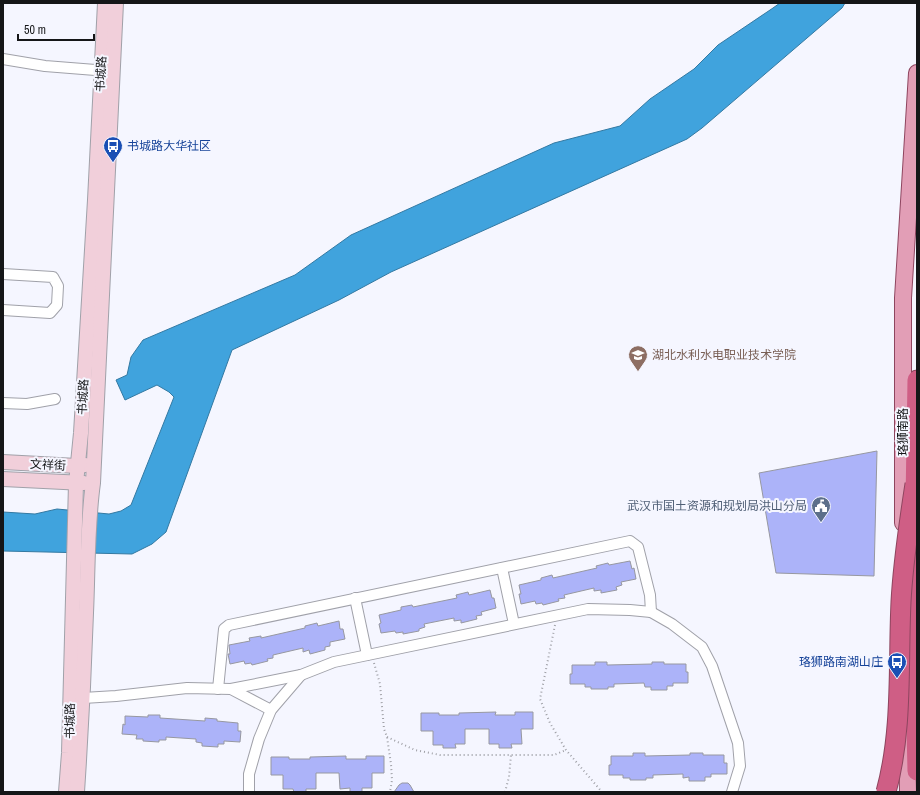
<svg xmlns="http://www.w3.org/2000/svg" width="920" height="795" font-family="'Archivo Narrow','Noto Sans SC',sans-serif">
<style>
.water{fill:#40a3dd;stroke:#3379a2}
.building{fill:#acb3f9;stroke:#9798a0}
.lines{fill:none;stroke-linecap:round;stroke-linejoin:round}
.street-casing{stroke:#a0a1a9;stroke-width:12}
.secondary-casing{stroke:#a0a1a9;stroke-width:16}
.primary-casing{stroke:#8e455f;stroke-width:18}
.highway-casing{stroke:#8e455f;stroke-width:21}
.path{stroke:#a0a1a7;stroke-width:2;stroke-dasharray:1 3;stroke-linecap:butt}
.street{stroke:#fff;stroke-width:10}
.secondary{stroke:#f1cfda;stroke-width:14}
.primary{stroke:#e29eb6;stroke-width:16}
.highway{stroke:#cf5e85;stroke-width:19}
.highway-bridge-casing{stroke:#8e455f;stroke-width:21;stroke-linecap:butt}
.highway-bridge{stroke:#cf5e85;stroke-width:19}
.labels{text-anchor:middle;stroke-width:4;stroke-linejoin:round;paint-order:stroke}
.street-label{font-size:12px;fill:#151618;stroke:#f5f6ff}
.transit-label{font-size:12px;fill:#164399;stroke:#f5f6ff;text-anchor:start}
.education-label{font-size:12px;fill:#785e54;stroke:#f5f6ff;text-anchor:start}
.service-label{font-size:12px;fill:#4e5e75;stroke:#f5f6ff;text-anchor:end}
</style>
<rect width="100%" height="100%" fill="#f5f6ff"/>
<polygon class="water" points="780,3 845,3 842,8 702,128 687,139 391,272 339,300 232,350 166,532 152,544 132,554 3,551 3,512 35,514 57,509 109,514 121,511 131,505 174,397 169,392 157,385 125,400 116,380 127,375 131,357 143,340 295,275 351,235 554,143 620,126 650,99 694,69 718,45 773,8"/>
<g class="building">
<polygon points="877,451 874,576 776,573 759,473"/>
<polygon points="630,561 632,569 634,568 636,579 621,582 622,585 616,587 617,590 601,593 601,590 594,591 594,588 564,595 565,598 558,599 559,601 543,605 542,603 536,604 535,601 521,604 519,594 521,594 519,585 541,580 541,578 552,575 553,578 597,568 596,566 608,563 609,565"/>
<polygon points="490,590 492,598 494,598 496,608 481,612 482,615 476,616 477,619 461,623 461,620 454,621 454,618 424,624 425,627 419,629 419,631 403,634 403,632 396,633 395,631 381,633 379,624 381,623 379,615 401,610 401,607 412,605 413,607 457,598 456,595 468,592 469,595"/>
<polygon points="339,621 340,629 343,629 345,639 330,642 330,646 325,647 325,650 310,654 309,650 303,652 303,648 273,655 273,658 267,659 268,661 252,665 251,663 245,664 244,661 230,664 228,654 230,654 229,645 250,641 249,638 261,636 261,638 305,628 305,626 317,623 318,626"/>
<polygon points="595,662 607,662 607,665 652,664 652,662 664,662 664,664 686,664 686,672 688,672 688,683 673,683 673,686 667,686 667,690 651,690 651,687 645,687 644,683 614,684 614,687 608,687 608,689 591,689 591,687 585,687 585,684 570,684 570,674 572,674 572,665 595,665"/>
<polygon points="496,712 495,715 515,715 515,712 533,712 533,729 521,729 522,744 511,744 512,748 499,748 499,744 489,744 489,729 465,729 465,744 455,744 456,748 443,748 443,745 433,745 433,731 421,731 421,713 439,713 439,715 459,715 459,713"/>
<polygon points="148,715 160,715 160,718 205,721 205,718 217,719 217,721 238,723 238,731 241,731 240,742 224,741 224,744 218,744 218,747 202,746 202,743 196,742 196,739 166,737 166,740 159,740 159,742 143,741 143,739 136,739 137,735 122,734 123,724 125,725 125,716 148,717"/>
<polygon points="633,753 645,753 645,756 690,755 690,753 703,753 703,755 724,755 724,763 727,763 727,774 711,774 711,777 705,777 705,781 689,781 689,777 683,778 683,774 653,775 653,778 646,778 646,780 630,780 630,778 623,778 623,775 609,775 609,765 611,765 611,756 633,756"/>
<polygon points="346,756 346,759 366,759 366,756 384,756 384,773 372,773 372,788 362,788 362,792 350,792 350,788 340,789 339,773 316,773 316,789 306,789 306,792 294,792 293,789 283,789 283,775 271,775 271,757 289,757 289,759 310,759 310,757"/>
<polygon points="402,783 408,783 410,785 414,792 394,792 399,785"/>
</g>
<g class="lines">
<g class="street-casing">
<g id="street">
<polyline points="3,59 45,66 108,71"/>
<polyline points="3,274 53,277 58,286 57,305 50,313 3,310"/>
<polyline points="3,403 27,404 55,399"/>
<polyline points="502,568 514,624"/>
<polyline points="355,598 367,655"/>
<polyline points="218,689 224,629 229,625 630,541 638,547 650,595 651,612"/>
<polyline points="231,689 271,710"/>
<polyline points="83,698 116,696 187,688 231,689 301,675 334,662 588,609 630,610 651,612 672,624 702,647 712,666 738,743 740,766 732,792"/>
<polyline points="249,792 249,774 259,739 271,710 301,675"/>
</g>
</g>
<g class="secondary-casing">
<g id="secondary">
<polyline points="3,462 77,466 85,465"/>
<polyline points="3,479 84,483"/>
<polyline points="66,792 69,753 76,483 81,433 95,200 105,3"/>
<path d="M77 792C81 732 84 673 86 613 88 570 87 526 93 483L116 3"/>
</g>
</g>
<g class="primary-casing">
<g id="primary">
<polyline points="903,523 903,298 917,73"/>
<polyline points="906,708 908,792"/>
</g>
</g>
<g class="highway-casing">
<g id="highway">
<polyline points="915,501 917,380"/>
<polyline points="915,527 915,685 917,771"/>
</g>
</g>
<g class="path">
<polyline points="555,625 540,699 550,723 566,750 602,792"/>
<polyline points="374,663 380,684 384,729 387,737 391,764 392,780 390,792"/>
<polyline points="387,737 415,750 440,755 554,755 566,750"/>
<polyline points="505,792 509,777 511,755"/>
</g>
<use href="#street" class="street"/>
<use href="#secondary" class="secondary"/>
<use href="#primary" class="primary"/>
<use href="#highway" class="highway"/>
<g class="highway-bridge-casing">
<path id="highway-bridge" d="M886 792C903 730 898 665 901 602 903 562 909 523 915 484"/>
</g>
<use href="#highway-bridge" class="highway-bridge"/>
</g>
<defs>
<g id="bus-pin" transform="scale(1)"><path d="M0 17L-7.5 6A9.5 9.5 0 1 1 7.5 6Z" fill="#1a4fb4" stroke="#f5f6ff"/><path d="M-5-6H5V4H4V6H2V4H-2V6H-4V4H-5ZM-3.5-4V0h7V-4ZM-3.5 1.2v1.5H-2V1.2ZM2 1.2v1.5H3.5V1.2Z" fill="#fff"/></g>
<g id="university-pin" transform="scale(1)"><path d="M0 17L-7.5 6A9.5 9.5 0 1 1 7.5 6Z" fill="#8d6e63" stroke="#f5f6ff"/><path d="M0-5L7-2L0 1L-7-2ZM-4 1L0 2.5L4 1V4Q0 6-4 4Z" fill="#fff"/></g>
<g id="civic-pin" transform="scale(1)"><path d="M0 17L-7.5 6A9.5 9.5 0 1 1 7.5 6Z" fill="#5c6f8a" stroke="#f5f6ff"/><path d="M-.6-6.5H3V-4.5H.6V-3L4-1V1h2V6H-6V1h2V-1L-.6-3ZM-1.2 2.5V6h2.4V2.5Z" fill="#fff"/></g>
</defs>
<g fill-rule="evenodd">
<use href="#bus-pin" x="113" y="146"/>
<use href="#university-pin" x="638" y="355"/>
<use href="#civic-pin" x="821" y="506"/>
<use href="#bus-pin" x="897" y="662"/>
</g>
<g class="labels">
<g class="street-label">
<text transform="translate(101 74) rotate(-87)" y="4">书城路</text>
<text transform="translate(83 397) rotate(-87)" y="4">书城路</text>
<text transform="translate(903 432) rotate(-90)" y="4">珞狮南路</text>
<text transform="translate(48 465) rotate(3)" y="4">文祥街</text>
<text transform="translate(70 721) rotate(-89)" y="4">书城路</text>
</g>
<g class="transit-label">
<text x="127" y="150">书城路大华社区</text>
<text x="883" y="666" text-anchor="end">珞狮路南湖山庄</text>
</g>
<g class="education-label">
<text x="652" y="359">湖北水利水电职业技术学院</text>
</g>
<g class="service-label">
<text x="807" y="510">武汉市国土资源和规划局洪山分局</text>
</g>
</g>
<rect width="920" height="795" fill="none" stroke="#151618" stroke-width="8"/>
<path d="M18 34v6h76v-6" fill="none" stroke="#151618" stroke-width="2"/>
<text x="24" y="34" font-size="12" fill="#151618" stroke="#f5f6ff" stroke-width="3" paint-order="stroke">50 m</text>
</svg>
